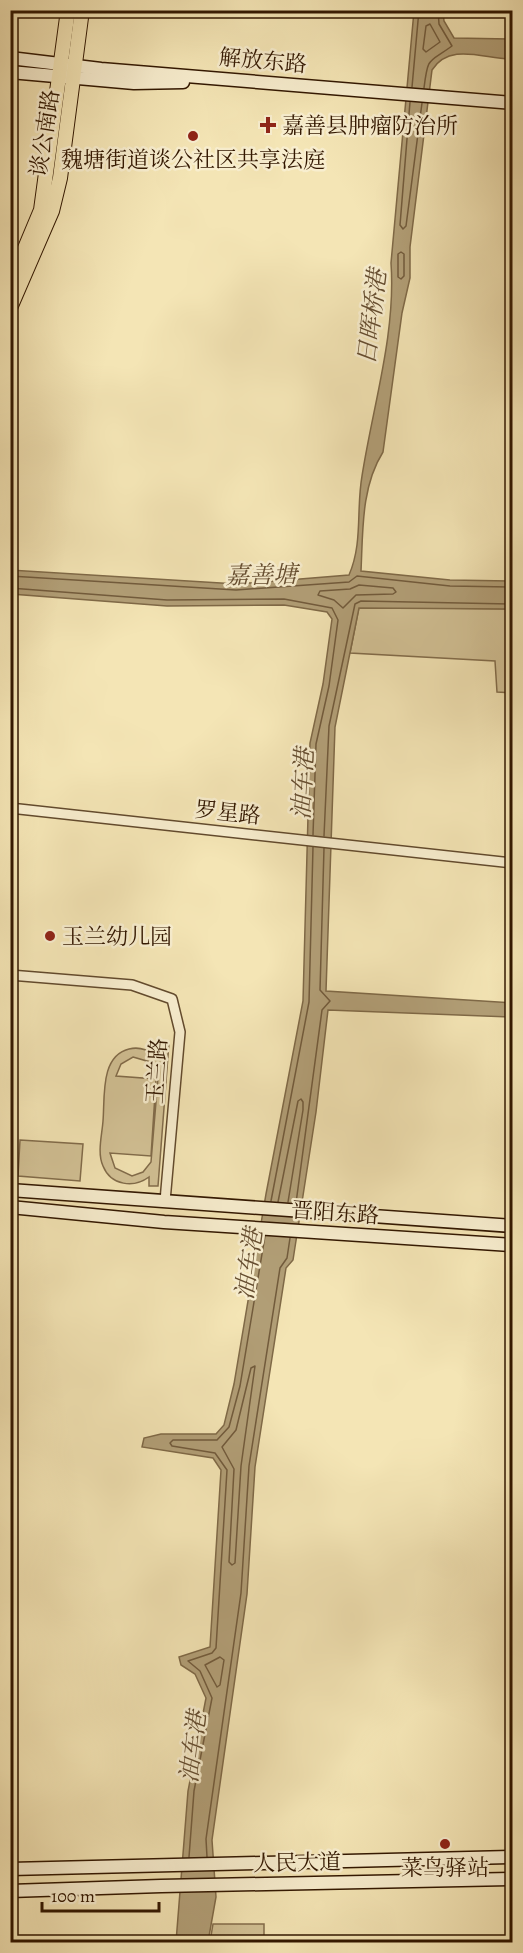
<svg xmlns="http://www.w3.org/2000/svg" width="523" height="1953" font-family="Alegreya,'Noto Serif SC',serif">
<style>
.green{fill:#d3c296;stroke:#826c4b;stroke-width:1.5;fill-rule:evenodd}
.water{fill:#b29f77;stroke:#7f6947;stroke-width:1.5}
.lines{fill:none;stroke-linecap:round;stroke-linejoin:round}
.shore{stroke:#725b3c;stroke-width:1.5}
.street-casing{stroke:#624a2d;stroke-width:12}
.secondary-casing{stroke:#321700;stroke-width:15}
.primary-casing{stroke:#321700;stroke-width:16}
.street{stroke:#f8eecf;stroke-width:9}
.secondary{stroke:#f8eecf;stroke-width:12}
.primary{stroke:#f4e5b5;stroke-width:14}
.poi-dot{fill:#8f2418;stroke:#f8eecf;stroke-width:2}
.labels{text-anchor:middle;stroke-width:5;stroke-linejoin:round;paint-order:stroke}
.street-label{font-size:22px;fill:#321700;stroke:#f8eecf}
.poi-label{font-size:22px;fill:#321700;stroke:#f8eecf;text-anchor:start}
.water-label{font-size:24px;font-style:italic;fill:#654d30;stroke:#f8eecf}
</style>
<rect width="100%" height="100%" fill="#f4e5b5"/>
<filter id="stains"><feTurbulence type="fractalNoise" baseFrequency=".00333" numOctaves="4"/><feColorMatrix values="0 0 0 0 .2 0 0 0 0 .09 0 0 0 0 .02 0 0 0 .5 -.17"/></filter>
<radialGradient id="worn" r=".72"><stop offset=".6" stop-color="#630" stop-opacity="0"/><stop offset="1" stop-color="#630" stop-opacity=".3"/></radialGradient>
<g class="green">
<polygon points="359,607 512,609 512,693 497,692 495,661 350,653"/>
<path d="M160 1042 169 1043 158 1186H149V1177C134 1188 111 1186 103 1166 97 1153 102 1135 103 1121 105 1097 100 1056 129 1049 141 1046 150 1051 159 1058ZM133 1057 150 1062 158 1078 151 1162 143 1172 132 1176 115 1168 110 1153 151 1156 156 1079 116 1076 121 1064Z"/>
<polygon points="20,1140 83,1144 80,1181 18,1176"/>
<polygon points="213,1924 264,1924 264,1942 210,1942"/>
</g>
<path class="water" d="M414 11H443L444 21 454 38 512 39V59C484 59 450 42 432 70L410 247V278L402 313 383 452C361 487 363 531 361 571L450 580 512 581V609L359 608 335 727 326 991 512 1003V1017L328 1010 316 1112 293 1260 286 1268 255 1467 247 1594 212 1840 216 1897 208 1942H176L188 1791 206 1698 195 1674 181 1665 179 1657 210 1647 221 1470 213 1458 142 1447 144 1438 161 1434H216L224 1425 234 1384 266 1194 303 1001 310 743 323 684 332 619 327 612 284 605 167 606 11 594 10 570 237 584 349 575C363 543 356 510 362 476 373 405 396 334 391 263Z"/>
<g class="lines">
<g class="shore">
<polygon points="430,24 440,42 426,52 423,49 426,26"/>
<polyline points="412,87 419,10"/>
<path d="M424 88C428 55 429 63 452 46L439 24 438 10"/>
<polyline points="410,102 400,225 403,229 406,226 422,103"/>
<polygon points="401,252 404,254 404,276 401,279 398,277 398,254"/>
<polyline points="10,576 236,590 349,582 357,576 450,586 512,587"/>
<polygon points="359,585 393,588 396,592 393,594 356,595 343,608 334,600 318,595 320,591 350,589"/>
<polyline points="10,588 167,600 284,599 332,608 338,620 329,686 316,744 313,835"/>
<polyline points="324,836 329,726 355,604 361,601 512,604"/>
<polyline points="271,1201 309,1002 313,847"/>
<polyline points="278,1202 298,1101 301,1099 303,1102 303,1110 288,1202"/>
<polyline points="296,1203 322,1010 330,1001 320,990 324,848"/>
<polygon points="255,1366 241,1466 235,1563 232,1565 229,1562 234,1469 222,1447 236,1430 251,1368"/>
<polygon points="220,1657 224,1660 220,1685 217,1687 205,1665"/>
<polyline points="189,1857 194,1791 212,1698 200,1671 188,1661 212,1653 216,1648 227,1470 215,1453 172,1446 170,1443 173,1440 217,1440 229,1427 240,1386 265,1236"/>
<polyline points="207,1857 206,1839 241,1593 249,1466 280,1268 287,1258 290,1238"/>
</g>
<g class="street-casing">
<g id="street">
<polyline points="10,808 512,863"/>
<polyline points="10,975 132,985 172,999 180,1032 165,1201"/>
</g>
</g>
<g class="secondary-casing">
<g id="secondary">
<polyline points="10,58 101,69 512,103"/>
<polyline points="10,72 134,83 183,82"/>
<polyline points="10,1190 512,1226"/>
<polyline points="10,1207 164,1222 512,1245"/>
<polyline points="10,1869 512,1857"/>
<polyline points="10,1891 161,1886 512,1879"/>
</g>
</g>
<g class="primary-casing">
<g id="primary">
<polyline points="10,284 41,210 68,10"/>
<polyline points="10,308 52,211 60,178 82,10"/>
</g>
</g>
<use href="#street" class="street"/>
<use href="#secondary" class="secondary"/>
<use href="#primary" class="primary"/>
</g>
<g class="poi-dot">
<path d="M265 116h6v6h6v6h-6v6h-6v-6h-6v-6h6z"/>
<circle cx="193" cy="136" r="6"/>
<circle cx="50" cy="936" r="6"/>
<circle cx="445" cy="1844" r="6"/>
</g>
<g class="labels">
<g class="street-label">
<text transform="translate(263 60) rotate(5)" y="8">解放东路</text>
<text transform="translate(44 133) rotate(-81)" y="8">谈公南路</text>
<text transform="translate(228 812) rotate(6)" y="8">罗星路</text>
<text transform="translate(156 1071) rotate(-86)" y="8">玉兰路</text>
<text transform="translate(335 1212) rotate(4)" y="8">晋阳东路</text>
<text transform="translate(297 1862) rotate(-1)" y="8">人民大道</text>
</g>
<g class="poi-label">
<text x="282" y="133">嘉善县肿瘤防治所</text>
<text x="193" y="167" text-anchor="middle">魏塘街道谈公社区共享法庭</text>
<text x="62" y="944">玉兰幼儿园</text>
<text x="445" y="1875" text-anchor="middle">菜鸟驿站</text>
</g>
<g class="water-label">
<text transform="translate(372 317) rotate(-83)" y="8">日晖桥港</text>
<text transform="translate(261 575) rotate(-1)" y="8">嘉善塘</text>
<text transform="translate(303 784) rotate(-87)" y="8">油车港</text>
<text transform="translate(249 1264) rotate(-82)" y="8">油车港</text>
<text transform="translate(193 1747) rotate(-83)" y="8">油车港</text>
</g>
</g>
<rect width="523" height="1953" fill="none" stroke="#f4e5b5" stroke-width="36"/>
<rect x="12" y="12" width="499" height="1929" fill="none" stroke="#321700" stroke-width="3"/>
<rect x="18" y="18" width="487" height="1917" fill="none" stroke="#321700" stroke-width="1.5"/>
<path d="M42 1902v9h117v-9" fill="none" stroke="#321700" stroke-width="3"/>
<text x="51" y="1902" font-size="18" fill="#321700" stroke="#f8eecf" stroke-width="4.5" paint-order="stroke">100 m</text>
<rect width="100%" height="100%" filter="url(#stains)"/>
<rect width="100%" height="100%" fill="url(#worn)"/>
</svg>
